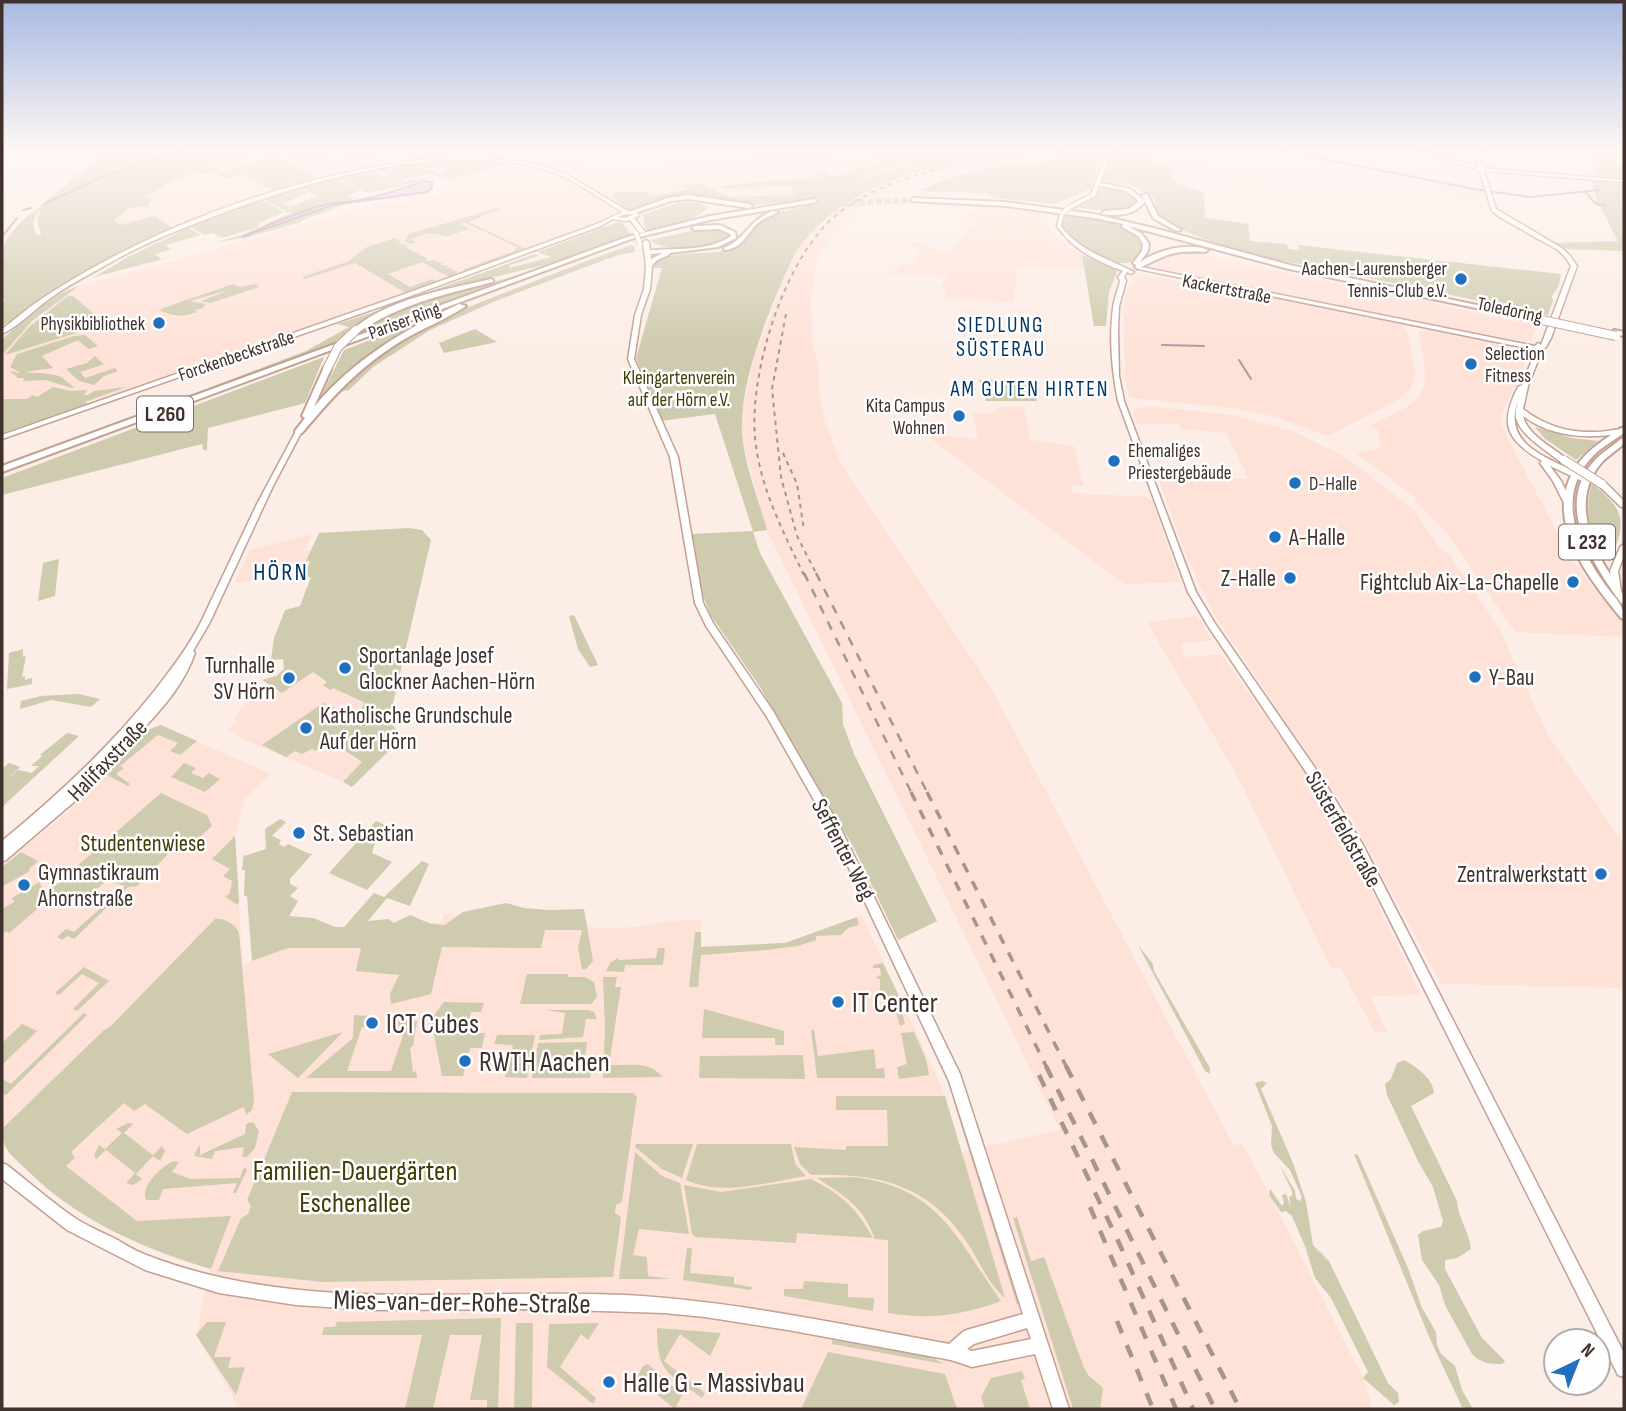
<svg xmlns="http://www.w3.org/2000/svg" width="1626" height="1411" font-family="'Sofia Sans Condensed',sans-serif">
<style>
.built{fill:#fee2d8;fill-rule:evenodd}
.green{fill:#cecbae}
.water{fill:#e9c0d8;stroke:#b695a4;stroke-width:2}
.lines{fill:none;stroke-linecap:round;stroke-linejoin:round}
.stream{stroke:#b695a4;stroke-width:2}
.highway-tunnel{stroke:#d6c7c2;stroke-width:6;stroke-dasharray:6 2.5;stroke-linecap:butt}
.secondary-casing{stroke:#c3a092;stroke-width:3}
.primary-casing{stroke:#c3a092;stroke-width:4}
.highway-casing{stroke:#c3a092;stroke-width:4}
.secondary{fill:#fff;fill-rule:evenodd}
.primary{fill:#fff;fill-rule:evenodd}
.highway{fill:#fff;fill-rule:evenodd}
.rail-far3{stroke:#a49590;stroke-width:2;stroke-dasharray:4.5 4.5;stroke-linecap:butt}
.rail-far2{stroke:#a49590;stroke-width:2.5;stroke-dasharray:9 9;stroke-linecap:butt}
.rail-far1{stroke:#a49590;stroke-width:3.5;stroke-dasharray:10 10;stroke-linecap:butt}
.rail{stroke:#a49590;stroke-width:4.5;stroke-dasharray:13 13;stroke-linecap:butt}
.secondary-bridge-far1-casing{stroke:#c3a092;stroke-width:6;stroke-linecap:butt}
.secondary-bridge-casing{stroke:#c3a092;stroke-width:10;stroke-linecap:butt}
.highway-bridge-casing{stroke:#c3a092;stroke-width:10;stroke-linecap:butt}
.secondary-bridge-far1{stroke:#fff;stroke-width:4.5}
.secondary-bridge{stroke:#fff;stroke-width:8}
.highway-bridge{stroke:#fff;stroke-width:8}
.poi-dot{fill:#2170bf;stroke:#fefefe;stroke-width:2.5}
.labels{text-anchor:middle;stroke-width:5;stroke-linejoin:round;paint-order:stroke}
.far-poi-label{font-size:19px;fill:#40312c;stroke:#fefefe;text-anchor:end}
.far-street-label{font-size:19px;fill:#40312c;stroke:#fefefe}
.far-park-label{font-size:19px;fill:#433c07;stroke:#fefefe}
.far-neighbourhood-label{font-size:21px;letter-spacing:2px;fill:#003566;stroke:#fefefe}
.shield{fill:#fefefe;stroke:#796e6b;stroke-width:2}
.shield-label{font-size:21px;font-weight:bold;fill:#40312c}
.poi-label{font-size:23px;fill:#40312c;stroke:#fefefe;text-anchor:start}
.street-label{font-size:23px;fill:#40312c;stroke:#fefefe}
.park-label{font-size:23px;fill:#433c07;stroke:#fefefe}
.neighbourhood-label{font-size:24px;letter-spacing:2px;fill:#003566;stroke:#fefefe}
.near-poi-label{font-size:28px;fill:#40312c;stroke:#fefefe;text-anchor:start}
.near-park-label{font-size:28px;fill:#433c07;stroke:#fefefe}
.near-street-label{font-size:28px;fill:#40312c;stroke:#fefefe}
</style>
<rect width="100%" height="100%" fill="#fcede7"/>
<g class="built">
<polygon points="264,151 499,151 481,156 395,162 317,177 245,199 138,243 114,221 128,207 163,187 223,163"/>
<polygon points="677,151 893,151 882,170 827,193 743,201 692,191 666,194 624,207 627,209 613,212 607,219 535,247 2,433 2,340 24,320 69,289 376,204 421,201 448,192 458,180 544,156 557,156 597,172 609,172 680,165"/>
<path d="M1044 151H1073L957 170 909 184 862 207 833 235 817 260 811 299 812 340 818 364 820 401 824 419 839 459 850 478 989 684 1234 1146 1242 1143 1290 1234 1363 1378 1373 1409H240L196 1335 210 1269 170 1257 100 1225 49 1190 2 1144V865L68 812 155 726H162L271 774 245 799 235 836 243 965 288 948H405L414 922 441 923 444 914 581 924 597 928 639 927 671 921 701 920V947L785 943 862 916 942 1088 962 1152 1060 1130 767 530 743 442 742 412 755 354 795 253 803 241 840 207 876 187 925 170 988 157ZM292 1092 632 1093 637 1097 622 1202 616 1205 615 1213 219 1271 241 1218 248 1214 251 1206 247 1199Z"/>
<polygon points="1145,151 1221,151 1206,167 1266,178 1257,190 1221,184 1224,179 1165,167 1167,166 1149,161 1156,153"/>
<polygon points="1415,178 1481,191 1483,201 1414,189 1417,184 1413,182"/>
<polygon points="980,206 1048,213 1046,226 1067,246 1046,246 1073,249 1081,253 1085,269 1017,266 1014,302 945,299 945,289 941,288 942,283 946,281 946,276 889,274 903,264 914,264 920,249 909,244 913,242 950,252 972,225 977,225 958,219"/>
<polygon points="1203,255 1349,286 1417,297 1431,300 1431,303 1539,326 1530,341 1523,342 1390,315 1390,321 1402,325 1407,331 1415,371 1410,390 1396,401 1328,436 1275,417 1239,409 1132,398 1129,396 1125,376 1123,310 1126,291 1135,275 1141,274 1265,297 1266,293 1150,271 1155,264 1171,256"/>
<polygon points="1429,329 1515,348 1528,357 1501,416 1502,427 1569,555 1593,588 1624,622 1624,637 1515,632 1445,530 1415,502 1416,498 1356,453 1381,448 1378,430 1370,426 1410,405 1419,397 1426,381 1419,331"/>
<polygon points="1147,406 1232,415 1295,432 1344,456 1413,509 1441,550 1449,554 1500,630 1548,735 1624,844 1624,988 1441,984 1352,819 1213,613 1186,555 1158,477 1249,479 1226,433 1181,429 1179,424 1137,424 1133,410"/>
<polygon points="1001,407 1024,407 1031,440 1074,446 1084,486 1071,486 1073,494 1144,496 1152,500 1180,582 1124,584 922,432 978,440 973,414 989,414"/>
<polygon points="313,534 304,551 310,551 307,560 310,560 304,577 235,583 250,550"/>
<polygon points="1197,616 1212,640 1181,644 1185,657 1221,654 1313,784 1347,839 1421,995 1370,996 1387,1032 1375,1033 1341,968 1331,968 1239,779 1147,622"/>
<polygon points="313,672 332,688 366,704 358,711 385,727 351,757 363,762 343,782 236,736 237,734 227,730 238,721 234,718 255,693 267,683 282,693"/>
</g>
<g class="green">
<path d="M106 151H277L282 154 275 156 317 177 273 190 245 177 249 176 246 174 228 179 217 174 272 156 263 151 211 167 218 170C208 177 202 172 191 174 175 179 159 189 145 197L151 199 148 206 129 208 114 221 120 225 155 216 172 228 112 256 84 273 83 271 2 328 11 320 2 326V302L6 299 2 300V261L5 255H2C2 239 21 222 32 212H39C32 219 32 225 36 234L41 236 37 219 41 211H34Z"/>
<polygon points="298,151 370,151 378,155 357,160 336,153 303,162 286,153"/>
<polygon points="750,151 806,154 799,151 864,151 866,154 816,157 811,154 812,157 751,160"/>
<path d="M867 151 979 153 882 170 857 180C915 161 984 151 1044 151 955 161 851 172 795 253 772 303 735 387 743 442 747 471 759 501 767 530L753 532 760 553 842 703 843 724 854 754 937 921 898 940 854 848 760 687 710 614 701 590 692 534 753 531 715 414 660 421 636 358 662 268H654L657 260C680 250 707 256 731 249 751 243 747 228 761 220 780 208 802 211 821 199L751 205 710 196H686L629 211 624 210 626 209 614 199 613 192H645L653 196 701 187 688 188 682 185 703 184 729 197 795 195 791 185 726 189 721 186 758 182 761 186 760 182 819 178 817 173 826 172 829 176 849 174V170L865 166 871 167 881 159 872 158Z"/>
<path d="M1083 151H1109L1093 189 1106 153 1101 158 1090 189 1055 204 996 198 987 193 920 191C962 168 1011 163 1056 160L1058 157 1055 155Z"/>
<path d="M1119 151 1156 156 1150 161 1168 165 1166 167 1174 169 1171 171 1173 181 1204 193 1205 218 1248 224 1250 241 1286 244 1289 249 1299 250 1298 245 1561 274 1559 285 1552 296 1553 301 1548 315C1480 301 1412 287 1344 273 1285 261 1208 249 1157 216L1154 198 1133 186 1102 180 1108 160Z"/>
<polygon points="1590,151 1610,151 1624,170 1624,180 1597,178"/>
<polygon points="477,161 472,165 490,161 481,167 492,162 509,163 450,180 439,176 443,174 435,174 445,170 441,168 435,172 417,164"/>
<polygon points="414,164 433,173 405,179 395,186 409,180 435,176 399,187 368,193 337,178 373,170 384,177 390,175 376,170"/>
<polygon points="335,178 361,191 346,196 356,197 334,209 300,221 302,222 245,238 217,242 265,228 266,224 293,212 287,212 264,199 298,188 308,193 283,203 290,207 318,196 301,187"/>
<polygon points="1592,180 1624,182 1624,251 1565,249 1555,243 1618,241 1600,206 1597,205"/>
<path d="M1108 186 1130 192 1138 202C1122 216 1094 209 1074 207L1091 199 1102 187Z"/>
<polygon points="262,200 284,212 259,223 259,227 222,238 213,233 204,235 191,227"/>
<path d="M679 202 701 203 707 208C696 222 665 225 648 230L645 228 643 215Z"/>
<path d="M497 208 500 209 469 222 528 250 466 272 463 271 465 269 514 251 517 247 464 222 461 224 470 229 445 237C431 230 423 235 411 239L416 242 410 244 404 241 409 234Z"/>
<path d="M1066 214C1089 217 1134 221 1142 248 1131 286 1073 243 1061 223Z"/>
<polygon points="618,222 623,223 631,236 544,265 438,291 354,327 383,308 535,254 539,256 510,265 509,268 551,257 538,252"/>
<polygon points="189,228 201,235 165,245 171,249 155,254 161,259 183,254 94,277 128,257"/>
<path d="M699 229H717L729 235C719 249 662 253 651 240Z"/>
<polygon points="395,238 401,241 397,243 409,245 405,247 427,258 426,261 436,260 435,262 443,263 440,265 448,266 445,268 453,268 450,270 458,271 455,273 462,273 451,278 422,262 388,274 410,287 432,279 438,282 406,293 355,263 305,279 302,277 347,262 367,247"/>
<path d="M631 245 634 246 635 252 618 255 493 302 430 330 373 367 349 390 340 392C387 335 463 309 530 283 563 270 597 257 631 245Z"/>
<polygon points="1082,255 1118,269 1109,292 1106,326 1094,326"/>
<polygon points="520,275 352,337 359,330 412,303"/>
<path d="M233 284 239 287 256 284 259 287 210 303 201 301 229 290 190 301 206 304 201 309 194 310 197 312C178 318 178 316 160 311L163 308Z"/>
<path d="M79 286 32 321 2 355V340C23 319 50 295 79 286Z"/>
<polygon points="68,296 73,296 106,324 5,355 29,327"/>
<polygon points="380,310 361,321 335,343 2,466 306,351 349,327 337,324"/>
<polygon points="445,312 378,349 321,396 344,350"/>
<polygon points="475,329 497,342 444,353 439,343"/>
<path d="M85 335 98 346 89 349 78 340 42 356 53 368 24 372C35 373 49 373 59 376 64 378 69 384 74 387L72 388 45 380 23 381 24 378H18L10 371 21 373 10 367 17 354 74 336Z"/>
<polygon points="95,356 103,364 108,363 80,372 85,378 115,368 118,371 104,376 94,385 79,381 66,369 87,363"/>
<polygon points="324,357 305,403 208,428 207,450 203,450 202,444 2,495 2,478"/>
<polygon points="1030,379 1037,401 986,401 979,380"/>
<polygon points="53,387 71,391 87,390 84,395 88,395 94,391 126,387 85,402 87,404 2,433 2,399 27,399 32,395 37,397"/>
<polygon points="1535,427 1572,438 1598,441 1576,460 1544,438"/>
<path d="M1592 483C1626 512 1626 519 1611 561L1603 559C1591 532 1583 512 1592 483Z"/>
<polygon points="409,528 422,530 431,540 391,712 392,723 401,739 352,787 343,782 362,762 329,740 316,751 312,749 302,754 295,751 286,757 262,745 323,703 355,718 365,703 333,688 330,690 323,685 327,682 313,672 282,693 262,680 276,676 284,669 283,659 271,660 274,638 285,610 300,606 311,577 304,577 310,561 306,561 319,533"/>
<polygon points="59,559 55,596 38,601 43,563"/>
<polygon points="574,615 598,665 590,667 578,649 569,616"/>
<polygon points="23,649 23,657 26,656 22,677 25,676 25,680 32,678 32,684 7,689 9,653"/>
<polygon points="79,694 100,699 91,707 51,700 20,709 21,701 41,696"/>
<polygon points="161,725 197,741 180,755 170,751 178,743 158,735 120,766 124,768 116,774 130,784 128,786 107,775 150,729"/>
<polygon points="67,733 79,736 2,807 2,769 9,763 20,767 5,781 18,770 32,773 39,766 31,766 42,756 40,755"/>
<polygon points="184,763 196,768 191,773 203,778 209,773 220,779 205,792 171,777"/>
<polygon points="161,793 207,815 212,826 183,852 174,848 137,886 128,887 74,939 67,936 62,940 57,937 66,929 74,932 125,886 107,880 78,906 78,902 72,899 62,906 51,889 77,869 75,868"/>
<polygon points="280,819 286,822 272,836 281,840 279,844 284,847 288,844 310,854 313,853 290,879 290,884 298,888 290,896 298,901 289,916 313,918 335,927 344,927 374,893 384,897 422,861 429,864 410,906 387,898 368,921 388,919 394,923 410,915 431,924 445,925 463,912 506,903 524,908 550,910 584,909 593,961 586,969 582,969 578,948 582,930 545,930 541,948 442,947 431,994 391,1004 390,994 399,975 356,971 361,948 288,948 252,961 247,896 244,896 245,870 242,870 244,851 244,856 266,849 265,829"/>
<polygon points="376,821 385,825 378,833 372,853 392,862 367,890 329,873"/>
<polygon points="235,836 239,901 238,905 225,897 230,893 232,881 223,876 230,869 212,859"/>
<polygon points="21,852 38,861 29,869 30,871 3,886 2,867"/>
<polygon points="39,882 49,899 9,933 6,931 2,935 2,909 14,902 12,898"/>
<polygon points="857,917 859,925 848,928 841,935 816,936 816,940 798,946 766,950 701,955 698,987 689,987 695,932 701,932 701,947 785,943"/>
<path d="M215 919C224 917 236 925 239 933L254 1100 252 1110 246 1115 244 1107 187 1134 145 1104 134 1111 124 1103 71 1152 75 1158 66 1166 137 1221 231 1216 211 1269C144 1249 79 1221 29 1172 14 1157 2 1151 2 1129L104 1030 111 1026Z"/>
<polygon points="1138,945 1153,964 1154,971 1210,1068 1210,1074 1205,1071"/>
<polygon points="658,948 665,948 663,965 625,965 624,972 606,971 611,962 618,958 619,960 656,958"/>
<polygon points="883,963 905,1009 902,1012 905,1024 900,1026 896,1012 888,1013 880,991 880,979 877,979 877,976 881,975 880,968 873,968 873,965"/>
<polygon points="84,967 109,981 77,1011 73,1009 99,983 82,974 59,995 55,993"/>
<polygon points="527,974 568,974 568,977 585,977 594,982 597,997 591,1004 520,1004"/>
<path d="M603 977H617L615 987H621L609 1065C627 1066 651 1060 662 1077L603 1078 605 1028Z"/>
<polygon points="444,1002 484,1003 481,1012 471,1012 465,1033 485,1033 482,1048 470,1048 463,1076 442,1076 431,1019"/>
<polygon points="704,1009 784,1031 784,1045 775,1045 775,1038 702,1038"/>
<polygon points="546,1010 588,1010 594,1012 597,1019 586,1019 583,1037 539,1040 540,1035 562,1034 565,1013"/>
<polygon points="84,1013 87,1015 6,1095 2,1092 2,1079 11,1084"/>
<polygon points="354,1015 371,1016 372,1027 362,1027 347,1071 391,1071 406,1027 391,1026 391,1020 417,1021 413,1046 410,1048 413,1072 416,1071 417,1078 306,1078 353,1038"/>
<polygon points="22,1024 37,1031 2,1065 2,1043"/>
<polygon points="811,1030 814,1030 818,1056 874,1049 876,1069 884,1068 885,1078 817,1078"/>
<polygon points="343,1032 298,1078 268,1054"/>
<polygon points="914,1032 926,1059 929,1075 899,1079 897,1067 907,1064 901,1033"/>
<polygon points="497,1035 535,1035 527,1078 505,1077 513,1045 494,1044"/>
<polygon points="587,1042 583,1071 591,1072 590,1078 532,1078 538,1043"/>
<polygon points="803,1055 805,1079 699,1078 700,1056"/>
<path d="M1404 1060C1416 1067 1433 1078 1434 1093L1411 1106 1457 1201C1458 1218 1469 1231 1471 1249L1457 1258 1445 1260V1269L1482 1338 1505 1361 1502 1364C1490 1364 1480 1363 1472 1354L1445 1305 1439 1285 1422 1260 1418 1235 1423 1231 1441 1227 1443 1221 1433 1187 1418 1161 1387 1095 1385 1084 1391 1079 1397 1063Z"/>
<polygon points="1262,1081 1267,1083 1261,1089 1293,1163 1306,1202 1313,1245 1329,1261 1388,1383 1398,1393 1399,1402 1394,1405 1363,1378 1368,1372 1331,1298 1315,1278 1305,1246 1292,1216 1286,1211 1281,1212 1269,1195 1270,1189 1282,1206 1284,1203 1282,1195 1286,1194 1291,1208 1289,1197 1292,1196 1292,1191 1279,1164 1295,1191 1296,1199 1300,1201 1302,1197 1290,1170 1274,1153 1271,1145 1272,1126 1255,1083"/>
<polygon points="292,1092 633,1093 637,1097 622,1202 616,1205 615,1213 621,1217 613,1277 323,1282 218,1271 241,1218 248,1214 251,1206 247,1200"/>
<path d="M836 1096H945L1005 1298C987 1283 979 1259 966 1241 927 1183 876 1173 811 1175L800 1164 794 1147 846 1150V1146H888L887 1110H836Z"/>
<polygon points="953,1099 957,1101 1019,1299 1017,1305"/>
<polygon points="253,1122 259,1131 255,1148 247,1157 242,1157 244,1147 215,1151 212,1159 194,1156 198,1147 200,1145 200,1155 245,1134 246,1124"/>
<polygon points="128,1123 133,1124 124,1133 153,1155 162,1146 165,1151 160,1161 153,1156 136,1174 142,1179 133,1185 126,1183 135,1173 106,1150 96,1159 94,1155 99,1145 105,1149 122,1133 116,1129"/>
<polygon points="636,1144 693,1144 682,1178 662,1169 635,1147"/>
<path d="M697 1144H791L795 1164 806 1176C767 1182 724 1197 686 1180Z"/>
<polygon points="635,1152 662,1176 680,1183 689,1234 639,1229 633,1255 647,1257 648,1276 671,1279 619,1279"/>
<polygon points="1354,1154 1358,1155 1408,1268 1422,1308 1436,1332 1437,1345 1441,1354 1455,1366 1462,1390 1473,1409 1462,1407 1430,1339"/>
<path d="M174 1161 179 1162 172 1172 191 1179 240 1178 244 1167 247 1170 236 1193H233L237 1183 163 1189 159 1200H146C140 1186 162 1166 174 1161Z"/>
<path d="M855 1177C941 1189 956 1238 1001 1301 963 1315 929 1320 888 1313V1240L875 1239C862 1205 846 1197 817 1178Z"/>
<path d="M811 1179C844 1196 855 1207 873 1238L797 1233 796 1243 695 1237 692 1234 684 1185 721 1192Z"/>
<polygon points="1017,1217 1031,1261 1044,1257 1084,1368 1089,1376 1103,1388 1100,1409 1073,1409 1013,1218"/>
<polygon points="687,1248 692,1248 690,1273 734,1277 734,1284 752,1287 751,1290 683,1280"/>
<polygon points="804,1281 848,1284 848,1297 874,1298 873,1311 784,1296 784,1289 803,1289"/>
<polygon points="501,1318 498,1409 487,1409 487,1400 470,1400 482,1335 450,1335 433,1409 405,1409 422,1335 322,1335 324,1327 335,1327 337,1322"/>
<polygon points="207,1322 226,1322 214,1357 231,1357 228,1368 245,1367 236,1395 196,1335"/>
<polygon points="516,1323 533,1323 532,1409 514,1409"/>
<polygon points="599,1323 588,1340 581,1334 560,1367 596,1398 593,1404 547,1367 549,1324"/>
<path d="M657 1328 721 1333 710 1356 680 1334 664 1361 705 1393 702 1398C668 1372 657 1374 657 1328Z"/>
<polygon points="832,1340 931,1357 944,1364 832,1344"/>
<polygon points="828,1352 945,1374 957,1409 801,1409"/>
<polygon points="648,1364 682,1395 675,1409 637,1378 643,1366"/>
<polygon points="1022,1371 1025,1379 1021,1380 1030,1409 985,1409 981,1397 991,1378"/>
</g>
<path class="water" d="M424 181 432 182V188L427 192 333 205 242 237C260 228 317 204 335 203 360 202 398 191 424 181Z"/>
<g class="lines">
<g class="stream">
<polyline points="1283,151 1474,189 1530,197 1599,190"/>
<polyline points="481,162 487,163"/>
<polyline points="430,172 433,173"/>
<polyline points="435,174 438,175"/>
<polyline points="1586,193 1596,204 1606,206"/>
<polyline points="45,204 99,178 179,151"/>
<polyline points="23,210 31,208"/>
<polyline points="2,237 17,218"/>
<polyline points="1162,345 1204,346"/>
<polyline points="1239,360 1251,379"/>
</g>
<polyline class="highway-tunnel" points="808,205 913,200"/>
<g class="secondary-casing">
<g id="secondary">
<polygon points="1113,151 1118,151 1109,159 1095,196 1072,208 1068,208 1068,206 1091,194 1105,158"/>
<path d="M1417 151H1424L1478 167 1476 159 1483 151H1487L1480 159 1483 168 1624 180V182L1484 171 1496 209 1562 248 1570 256 1577 266 1551 338 1546 347 1542 350 1528 386 1523 409C1545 426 1569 433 1596 432 1606 432 1615 429 1624 429V433C1590 439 1552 438 1523 416 1528 436 1553 447 1568 460L1567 462H1561C1548 452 1520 435 1516 418 1515 412 1517 406 1518 401 1500 450 1559 460 1589 479L1588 481H1582L1550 466 1561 481 1571 501 1570 503H1564L1553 481 1540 463 1542 461C1506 440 1499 424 1518 387L1522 385 1536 350 1138 269 1141 267 1535 346 1538 343 1541 345 1571 266 1566 258 1558 250 1501 218 1492 211 1479 170Z"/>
<path d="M467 157 526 162 543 166 569 176 628 211 639 214V216L634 218 645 232 640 233 630 220 626 221 613 219 601 226 397 301 2 439V435L399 296 597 224 622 212C592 193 563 171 527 165 427 146 304 182 210 218 176 231 140 245 108 264 88 275 67 286 49 299 34 310 19 326 2 334V329C17 318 32 304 49 294 151 228 277 182 397 163 420 159 444 159 467 157ZM627 214 633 215 625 218 617 217Z"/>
<path d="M1060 213 1064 214 1061 226C1080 252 1108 258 1134 272L1131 274 1127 272 1124 277 1126 281 1119 306 1118 332 1119 376 1124 401 1196 592 1214 622 1322 778 1363 845 1624 1353V1377L1618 1375 1355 851 1314 784 1208 626 1188 592 1118 401C1112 371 1109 338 1113 308 1114 299 1118 290 1120 281L1118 277 1123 271C1096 261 1073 250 1057 226Z"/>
<path d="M646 240 649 242 652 266 650 289 641 315 634 359 678 457 703 603 713 623 773 711 840 827 960 1074 1069 1409H1053L1035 1354 972 1367 951 1360 788 1330 705 1317 664 1313 538 1309 375 1310 296 1305 219 1293 145 1270 67 1230 2 1179V1163L7 1165C29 1182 55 1205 78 1220 90 1227 103 1233 116 1239 126 1245 137 1252 149 1256 300 1314 467 1288 625 1295 734 1301 841 1324 949 1344L964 1331 970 1329 1023 1314 949 1081 832 832 767 717 706 626 695 603 670 457 628 359 635 315 644 289 646 266 643 242ZM1027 1328 1031 1339 972 1351 967 1349 974 1344Z"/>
<path d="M299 429 302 431 273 486 210 622 193 651 195 653C185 682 166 704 145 727L142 728 138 725 108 757 71 794 75 795 76 798 75 801 6 860 2 862V841C58 795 111 746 156 689 172 668 189 646 201 622L257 504 296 431Z"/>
<polygon points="1599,482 1605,482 1624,501 1624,507 1621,507 1599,486"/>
<polygon points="1624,544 1624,556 1618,571 1621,591 1617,594 1613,591 1610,571 1620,547"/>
</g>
</g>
<g class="primary-casing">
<g id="primary">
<path d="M1621 428H1624V433C1616 439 1605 445 1597 452 1554 492 1575 542 1604 583 1612 595 1625 605 1624 619L1621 618C1590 580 1544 523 1573 472 1583 452 1604 440 1621 428Z"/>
<path d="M1621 439H1624V444C1617 450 1609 455 1603 461 1573 494 1587 537 1608 571 1615 582 1625 591 1624 604L1621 603C1591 561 1551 501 1599 456 1606 450 1614 445 1621 439Z"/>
</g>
</g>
<g class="highway-casing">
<g id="highway">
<path d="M1097 182 1130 189 1144 200 1142 195 1147 194 1158 216 1181 230 1176 231 1153 218 1145 201C1135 216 1118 216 1102 214L1104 211 1129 209 1139 201 1126 191 1095 185Z"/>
<polygon points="688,195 749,204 752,206 749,208 688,199 671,201 632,214 629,212 668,198"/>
<path d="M913 198 1005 202 1094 214 1157 229 1290 265 1523 315 1519 317 1289 269 1128 226 1142 234 1149 244 1148 251 1140 262C1158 250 1188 242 1208 250L1205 252C1173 250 1165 255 1138 269L1135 267 1136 265 1133 263 1142 251 1143 244 1138 236 1122 227 1123 224 1094 218 1005 206 911 201Z"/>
<polygon points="815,199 817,202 710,220 631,239 2,472 2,466 627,237 710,216"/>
<path d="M773 211 778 212C772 216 764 218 758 223 746 234 743 249 724 250V248C746 239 748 220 773 211Z"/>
<path d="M720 225 735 232 736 238 718 247 670 253 669 255 657 260 651 267 646 266 653 258 663 253 648 254 646 253V251C673 247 707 253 731 236L730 234 719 229 695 230 692 228 695 226Z"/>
<path d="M491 279 493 280V282C446 294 400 304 359 332L352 330C389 298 445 290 491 279Z"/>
<path d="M459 304 466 306C447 319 423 328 403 340 359 367 335 394 302 433H296L295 431 305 418 302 416 324 367 331 369 314 407C353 360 405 329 459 304Z"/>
<polygon points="1614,330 1624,332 1624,336 1614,334"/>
</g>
</g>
<use href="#secondary" class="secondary"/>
<use href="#primary" class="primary"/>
<use href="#highway" class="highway"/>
<g class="rail-far3">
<polyline points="786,314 772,389 781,477 797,536 817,575"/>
<polyline points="783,453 797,484 804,530"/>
<path d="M804 575C784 534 762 491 756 446 747 385 777 287 814 239 825 223 841 210 858 200 918 165 990 159 1058 151"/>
</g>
<g class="rail-far2">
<polyline points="804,573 912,794"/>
<polyline points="816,573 928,794"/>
</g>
<g class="rail-far1">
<polyline points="911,792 1047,1068"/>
<polyline points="927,792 1067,1068"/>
</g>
<g class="rail">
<polyline points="1046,1066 1215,1409"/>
<polyline points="1066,1066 1240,1409"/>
<polyline points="1039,1075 1120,1245 1193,1409"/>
<polyline points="1090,1207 1176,1409"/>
<polyline points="1117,1321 1153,1409"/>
</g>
<g class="secondary-bridge-far1-casing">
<g id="secondary-bridge-far1">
<polyline points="1062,214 1070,207"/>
<polyline points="636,233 640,244"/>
</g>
</g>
<g class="secondary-bridge-casing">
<polyline id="secondary-bridge" points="1564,460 1602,484"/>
</g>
<g class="highway-bridge-casing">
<g id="highway-bridge">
<polyline points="1519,315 1616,336"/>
<polyline points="327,369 338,347 356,330"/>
</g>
</g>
<use href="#secondary-bridge-far1" class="secondary-bridge-far1"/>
<use href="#secondary-bridge" class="secondary-bridge"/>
<use href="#highway-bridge" class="highway-bridge"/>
</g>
<linearGradient id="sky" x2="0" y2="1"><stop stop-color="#a8b9e2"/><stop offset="0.43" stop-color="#fef7f4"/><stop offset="1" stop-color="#fef7f4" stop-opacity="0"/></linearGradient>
<rect width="1626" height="349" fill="url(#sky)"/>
<g class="poi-dot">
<circle cx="1461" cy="279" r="7"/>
<circle cx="159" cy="323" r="7"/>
<circle cx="1471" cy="364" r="7"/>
<circle cx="959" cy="416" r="7"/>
<circle cx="1114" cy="461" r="7"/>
<circle cx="1295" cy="483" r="7"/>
<circle cx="1275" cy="537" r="7"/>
<circle cx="1290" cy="578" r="7"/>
<circle cx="1573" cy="582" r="7"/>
<circle cx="345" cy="668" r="7"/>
<circle cx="1475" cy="677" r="7"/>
<circle cx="289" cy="678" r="7"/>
<circle cx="306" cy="728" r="7"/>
<circle cx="299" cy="833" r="7"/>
<circle cx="1601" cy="874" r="7"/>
<circle cx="24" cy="885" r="7"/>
<circle cx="838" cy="1002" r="7"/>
<circle cx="372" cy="1023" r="7"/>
<circle cx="465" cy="1061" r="7"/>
<circle cx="609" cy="1382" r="7"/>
</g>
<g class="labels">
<g class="far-poi-label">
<text x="1447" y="275">Aachen-Laurensberger<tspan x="1447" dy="22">Tennis-Club e.V.</tspan></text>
<text x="145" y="330">Physikbibliothek</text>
<text x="1485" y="360" text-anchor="start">Selection<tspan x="1485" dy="22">Fitness</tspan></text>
<text x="945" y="412">Kita Campus<tspan x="945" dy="22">Wohnen</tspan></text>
<text x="1128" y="457" text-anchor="start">Ehemaliges<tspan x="1128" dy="22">Priestergebäude</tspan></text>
<text x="1309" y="490" text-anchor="start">D-Halle</text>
</g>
<g class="far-street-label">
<text transform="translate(1227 288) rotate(11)" y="7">Kackertstraße</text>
<text transform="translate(1510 309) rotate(12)" y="7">Toledoring</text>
<text transform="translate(404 320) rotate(-20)" y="7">Pariser Ring</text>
<text transform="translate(236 355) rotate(-19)" y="7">Forckenbeckstraße</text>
</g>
<g class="far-park-label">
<text x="679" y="384">Kleingartenverein<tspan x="679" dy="22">auf der Hörn e.V.</tspan></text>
</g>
<g class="far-neighbourhood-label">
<text x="1001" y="332">SIEDLUNG<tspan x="1001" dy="24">SÜSTERAU</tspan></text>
<text x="1030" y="396">AM GUTEN HIRTEN</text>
</g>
<g class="shield">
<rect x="137" y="396.5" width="56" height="35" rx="5"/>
<rect x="1559" y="524.5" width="56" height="35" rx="5"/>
</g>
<g class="shield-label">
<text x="165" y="421">L 260</text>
<text x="1587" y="549">L 232</text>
</g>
<g class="poi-label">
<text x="1289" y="545">A-Halle</text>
<text x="1276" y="586" text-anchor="end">Z-Halle</text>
<text x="1559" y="590" text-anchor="end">Fightclub Aix-La-Chapelle</text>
<text x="359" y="663">Sportanlage Josef<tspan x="359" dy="26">Glockner Aachen-Hörn</tspan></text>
<text x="275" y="673" text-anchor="end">Turnhalle<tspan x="275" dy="26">SV Hörn</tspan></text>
<text x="1489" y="685">Y-Bau</text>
<text x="320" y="723">Katholische Grundschule<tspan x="320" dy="26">Auf der Hörn</tspan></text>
<text x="313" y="841">St. Sebastian</text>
<text x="38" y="880">Gymnastikraum<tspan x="38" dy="26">Ahornstraße</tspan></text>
<text x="1587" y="882" text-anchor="end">Zentralwerkstatt</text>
</g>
<g class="street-label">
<text transform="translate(107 760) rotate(-46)" y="8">Halifaxstraße</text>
<text transform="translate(1344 829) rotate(60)" y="8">Süsterfeldstraße</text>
<text transform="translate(844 849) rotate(62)" y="8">Seffenter Weg</text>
</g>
<g class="park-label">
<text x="143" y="851">Studentenwiese</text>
</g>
<g class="neighbourhood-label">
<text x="281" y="580">HÖRN</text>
</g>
<g class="near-poi-label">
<text x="852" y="1012">IT Center</text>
<text x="386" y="1033">ICT Cubes</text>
<text x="479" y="1071">RWTH Aachen</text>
<text x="623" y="1392">Halle G - Massivbau</text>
</g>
<g class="near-park-label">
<text x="355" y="1180">Familien-Dauergärten<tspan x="355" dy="32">Eschenallee</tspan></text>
</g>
<g class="near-street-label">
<text transform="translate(462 1301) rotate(1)" y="10">Mies-van-der-Rohe-Straße</text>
</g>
</g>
<rect width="1626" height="1411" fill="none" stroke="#40312c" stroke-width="7"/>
<g transform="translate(1577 1362) rotate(43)"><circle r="33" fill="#fefefe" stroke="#b2acaa" stroke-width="2"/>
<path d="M0-5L12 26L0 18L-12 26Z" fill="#2170bf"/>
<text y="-10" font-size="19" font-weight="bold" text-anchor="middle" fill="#40312c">N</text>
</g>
</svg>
